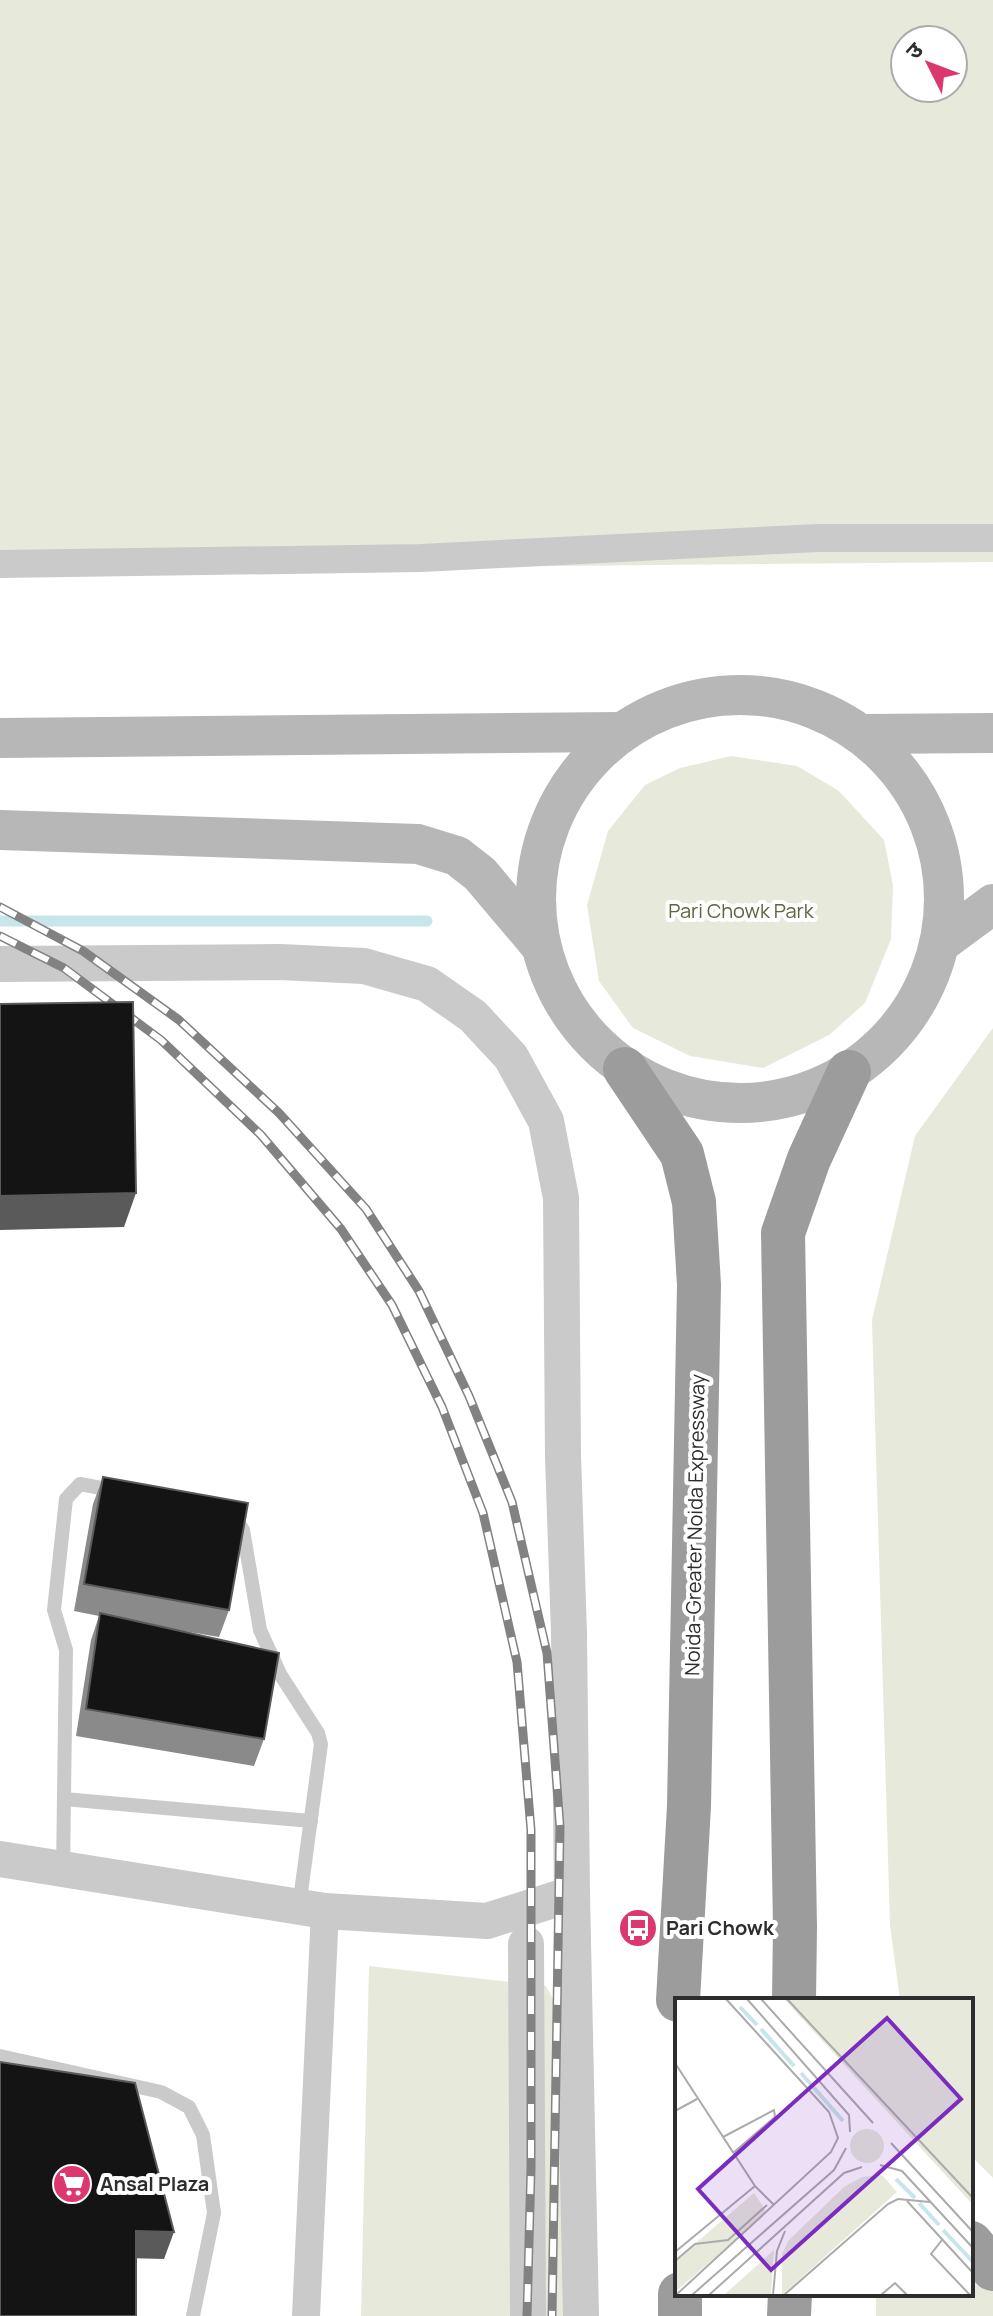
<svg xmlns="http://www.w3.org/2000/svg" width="993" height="2316" font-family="Manrope,'Noto Sans Devanagari',sans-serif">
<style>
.green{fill:#e7eadb;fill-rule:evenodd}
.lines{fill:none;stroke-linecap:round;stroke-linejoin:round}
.stream{stroke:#c8e5e9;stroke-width:11}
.service{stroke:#cacaca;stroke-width:14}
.minor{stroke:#cacaca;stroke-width:28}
.tertiary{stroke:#cacaca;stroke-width:36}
.secondary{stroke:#b7b7b7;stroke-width:40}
.trunk{stroke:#9c9c9c;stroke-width:44}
.rail-casing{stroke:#828282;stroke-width:9}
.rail{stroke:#fff;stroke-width:6;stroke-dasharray:18;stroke-linecap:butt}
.wall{fill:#8a8a8a}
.shaded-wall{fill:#5a5a5a}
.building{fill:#141414;stroke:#5a5a5a;stroke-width:2}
.labels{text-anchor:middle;stroke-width:8;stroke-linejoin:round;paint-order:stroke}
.park-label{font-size:20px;fill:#5b663d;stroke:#fff}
.street-label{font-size:20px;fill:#2d2d2d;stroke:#fff}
.poi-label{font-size:20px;font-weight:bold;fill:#2d2d2d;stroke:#fff;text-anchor:start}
.inset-river{fill:none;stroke:#c8e5e9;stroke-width:4}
.inset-road{fill:none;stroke:#ababab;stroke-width:2}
.view{fill:#7b2cbf;fill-opacity:0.15;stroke:#7b2cbf;stroke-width:4}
.inset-edge{fill:none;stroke:#2d2d2d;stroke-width:4}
</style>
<rect width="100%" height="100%" fill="#fff"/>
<g class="green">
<path d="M0 0H993V562L0 571ZM905 40H953V88H905Z"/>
<polygon points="731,756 797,766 839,791 884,840 893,885 891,939 865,1003 829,1035 763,1068 690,1056 633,1028 599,981 587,905 608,831 645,785 680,768"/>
<polygon points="993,1028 993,2178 971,2156 971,2000 900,2000 890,1925 872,1320 915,1136"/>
<polygon points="369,1966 546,1986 575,2040 570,2316 361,2316"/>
<polygon points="971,2269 993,2291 993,2316 876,2316 876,2294 971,2294"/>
</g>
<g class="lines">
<polyline class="stream" points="0,921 427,921"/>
<g class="service">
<polyline points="234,1517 243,1530 260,1630 280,1674 318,1733 321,1744 299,1907"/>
<polyline points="64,1799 311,1821"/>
<polyline points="63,1869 66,1650 54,1610 66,1499 80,1484 117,1491"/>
<polyline points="0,2056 161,2092 189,2107 203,2135 214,2213 193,2316"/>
</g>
<g class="minor">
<polyline points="0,564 421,558 818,538 993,538"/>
<polyline points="306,2316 325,1911"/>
</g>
<g class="tertiary">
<polyline points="0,964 280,962 364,966 427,984 473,1016 511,1057 546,1121 561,1198 563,1456 569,1633 572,1894 581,2316"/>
<polyline points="0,1859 325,1911 487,1921 572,1894"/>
<polyline points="526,1944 528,2316"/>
</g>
<g class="secondary">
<circle cx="740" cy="899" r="204"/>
<polyline points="863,734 993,733"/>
<polyline points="0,738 620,732"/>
<polyline points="0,830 418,844 457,856 480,874 540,945"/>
<polyline points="939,944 993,904"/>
</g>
<g class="trunk">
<polyline points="625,1069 682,1154 694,1202 699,1285 689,1806 678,2000"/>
<polyline points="794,2000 795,1927 783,1233 809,1159 849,1072"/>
<polyline points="971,2243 993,2269"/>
<polyline points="680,2294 680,2316"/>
<polyline points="789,2316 790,2294"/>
</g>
<g class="rail-casing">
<g id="rail">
<polyline points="0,907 83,951 179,1020 279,1113 366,1209 419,1291 469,1396 512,1502 547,1653 560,1827 552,2316"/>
<polyline points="0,936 64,968 161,1040 261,1135 341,1229 392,1305 442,1407 483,1513 517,1662 531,1830 531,2168 527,2316"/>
</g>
</g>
<use href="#rail" class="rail"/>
</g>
<polygon class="wall" points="103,1477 229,1610 219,1637 166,1628 264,1739 254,1766 76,1736 91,1640 99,1616 74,1611 93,1504"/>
<g class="shaded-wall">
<polygon points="136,1193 124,1227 0,1230 0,1196"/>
<polygon points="136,2231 174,2232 164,2259 126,2258"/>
</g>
<g class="building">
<polygon points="133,1002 136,1193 0,1196 0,1004"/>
<polygon points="103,1477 248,1503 229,1610 84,1584"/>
<polygon points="100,1613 279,1653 264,1739 86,1709"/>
<polygon points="0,2062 135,2083 174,2232 136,2231 136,2316 0,2316"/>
</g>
<defs>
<g id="bus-disc" transform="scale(2)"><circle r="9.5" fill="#dc376e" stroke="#fff"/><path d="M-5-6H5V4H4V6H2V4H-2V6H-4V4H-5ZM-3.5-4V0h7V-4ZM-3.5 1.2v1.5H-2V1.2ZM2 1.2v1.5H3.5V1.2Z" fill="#fff"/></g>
<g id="supermarket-disc" transform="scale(2)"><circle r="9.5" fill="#dc376e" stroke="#fff"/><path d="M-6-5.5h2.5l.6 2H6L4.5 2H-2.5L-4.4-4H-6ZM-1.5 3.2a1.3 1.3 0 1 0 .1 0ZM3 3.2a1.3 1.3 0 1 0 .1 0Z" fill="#fff"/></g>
</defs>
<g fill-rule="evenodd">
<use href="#bus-disc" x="638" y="1928"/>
<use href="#supermarket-disc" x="72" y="2184"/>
</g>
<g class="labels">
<g class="park-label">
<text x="741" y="918">Pari Chowk Park</text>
</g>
<g class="street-label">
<text transform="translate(695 1525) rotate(-89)" y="7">Noida-Greater Noida Expressway</text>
</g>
<g class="poi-label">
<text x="666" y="1935">Pari Chowk</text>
<text x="100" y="2191">Ansal Plaza</text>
</g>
</g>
<g transform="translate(675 1998)">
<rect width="298" height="298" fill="#fff"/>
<path d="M109 1H298V207ZM175 148a17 17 0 1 1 34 0a17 17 0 1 1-34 0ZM207 177 222 194 107 297V256L113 243 169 189 187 179ZM79 195 90 211 88 218 0 294V263ZM99 252 96 297H49Z" fill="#e7eadb"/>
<path class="inset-river" d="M65 9 82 27M86 31 119 68M126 75 168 123M221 181 240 200M244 205 264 227M268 232 298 264"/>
<path class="inset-road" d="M72 1 174 117 175 134M86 1 198 125M112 1 298 200M0 65 80 188 99 207M0 113 22 101M48 139 99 112 100 119 58 155M216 145 298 234M205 167 227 173 298 250M232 203 298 275M267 242 256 256 295 297M0 254 80 188M0 263 20 246 53 242 92 207M1 297 156 154 163 140 154 114 51 1M17 297 159 172 171 150M34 297 169 175 187 169M98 297 102 253 110 233M109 297 213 206 223 201 255 204M206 297 220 285 232 297"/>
<path class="view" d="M212 20 286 101 96 272 23 191Z"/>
<rect width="298" height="298" class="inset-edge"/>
</g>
<g transform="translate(929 64) rotate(312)"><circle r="38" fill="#ffffff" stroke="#ababab" stroke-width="2"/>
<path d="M0-6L14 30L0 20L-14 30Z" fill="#dc376e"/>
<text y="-12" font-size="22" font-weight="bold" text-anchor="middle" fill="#2d2d2d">उ</text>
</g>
</svg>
